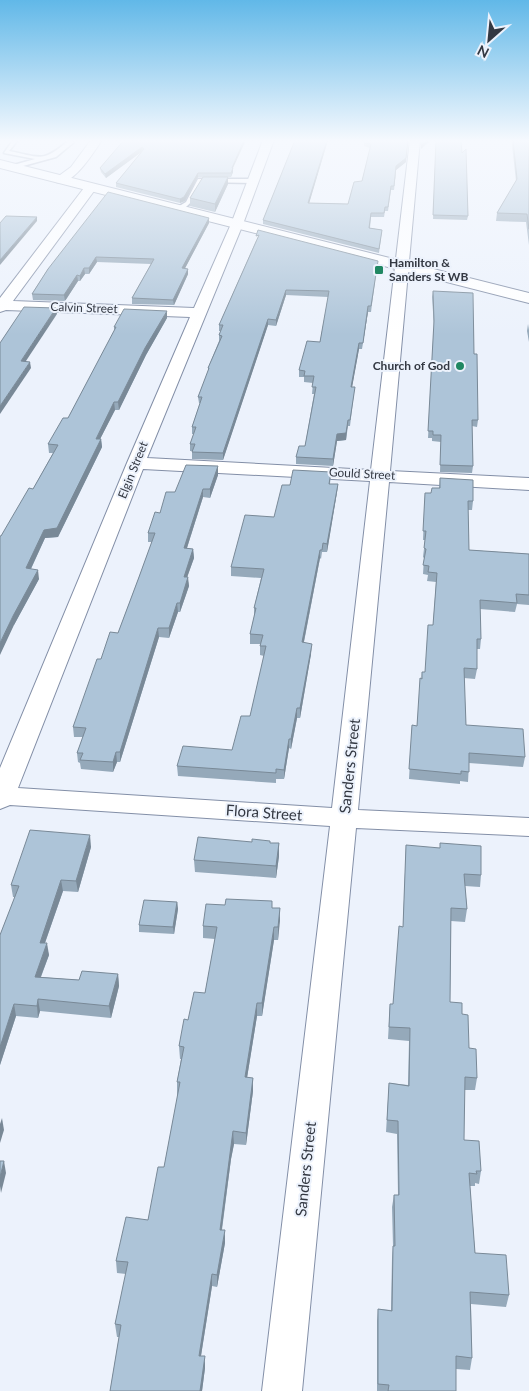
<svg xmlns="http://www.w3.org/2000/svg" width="529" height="1391" font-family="Lato,sans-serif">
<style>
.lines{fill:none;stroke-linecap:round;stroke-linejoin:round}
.lane-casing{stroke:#838fa7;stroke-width:3}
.street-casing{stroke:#838fa7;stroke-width:2}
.secondary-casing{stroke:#838fa7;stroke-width:2}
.lane{fill:#fff;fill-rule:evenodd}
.street{fill:#fff;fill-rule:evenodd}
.secondary{fill:#fff;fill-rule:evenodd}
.wall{fill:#95a9ba}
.shaded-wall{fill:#798997}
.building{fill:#adc4d8;stroke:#798997}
.poi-dot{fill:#208762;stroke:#ecf2fc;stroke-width:2}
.labels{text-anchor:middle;stroke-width:4;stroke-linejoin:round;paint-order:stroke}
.far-poi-label{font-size:12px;font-weight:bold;fill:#333842;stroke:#ecf2fc;text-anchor:start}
.far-street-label{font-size:12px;fill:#333842;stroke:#ecf2fc}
.street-label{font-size:15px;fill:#333842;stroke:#ecf2fc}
</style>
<rect width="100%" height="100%" fill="#ecf2fc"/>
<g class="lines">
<g class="lane-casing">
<g id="lane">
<path d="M13 140H18L9 151C40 157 42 163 67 142L64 140 74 142 56 157 12 169 10 166 35 159 4 153Z"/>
<path d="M198 179H253L256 181 253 183 202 182C196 193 191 210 176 210V208L186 202Z"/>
</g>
</g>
<g class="street-casing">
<g id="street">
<path d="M91 140H102C93 153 73 187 56 182L54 180 56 178 71 167Z"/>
<path d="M263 140H274L243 224 147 458 371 470 410 140H420L390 471 529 478V490L389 482 358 810 529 818V836L356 828 302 1391H262L330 826 10 805 0 809V768L127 463 190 317 6 310 0 312V298L87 184 91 183 97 187 13 301 194 308 231 224ZM143 469 370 481 332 808 18 788Z"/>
</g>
</g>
<g class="secondary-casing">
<polygon id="secondary" points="0,160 529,293 529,303 0,168"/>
</g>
<use href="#lane" class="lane"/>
<use href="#street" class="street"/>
<use href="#secondary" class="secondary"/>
</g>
<g class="wall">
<polygon points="124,140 233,168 233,172 231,177 228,177 228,184 215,212 190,206 190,198 203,177 198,177 185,201 180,203 116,187 116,183 142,151 106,178 101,172 100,168"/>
<polygon points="295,140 328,140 309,203 348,204 362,181 370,148 364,146 364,140 406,162 396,170 394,190 391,190 388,211 385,211 384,217 371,217 370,228 382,230 379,253 263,224 263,220"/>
<polygon points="436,140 468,216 467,220 433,219"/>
<polygon points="512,140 529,141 529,245 526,222 496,221 497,213 516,181 512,145"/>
<polygon points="209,223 185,268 188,274 174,305 132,304 132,298 151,264 97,262 89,274 85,274 80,281 78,281 65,301 33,300 32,294 48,269"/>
<polygon points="256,241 377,266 371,312 368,312 362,349 359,349 352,387 354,393 350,426 348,426 346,440 337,441 333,466 296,464 296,457 305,446 314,394 312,394 313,383 304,382 304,377 299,377 299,370 320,342 328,297 286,295 276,326 268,325 223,460 192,459 192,451 190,451 190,444 194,434 192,434 192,427 200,403 199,403 198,397 208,372 208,368 219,341 219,335 221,331 219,331 219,325"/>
<polygon points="433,291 474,354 478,420 477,427 472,426 473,466 472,473 440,472 441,442 432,441 432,438 428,438 434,327 432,297"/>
<polygon points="167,318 146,355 119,410 115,410 100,439 101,439 102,447 58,537 45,538 31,569 39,579 14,625 1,536 33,489 53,453 49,453 48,444 68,418 114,332 114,327"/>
<polygon points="528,324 529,330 529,342 527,331"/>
<polygon points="218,466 218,475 210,498 203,497 187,548 193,549 194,558 187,577 189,586 180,612 178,612 169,638 159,637 120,762 117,762 113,772 81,769 80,763 78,762 77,753 83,737 74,737 73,727 101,659 118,633 139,577 152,542 148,542 148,533 160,513 175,492"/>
<polygon points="331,472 330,484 338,484 337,492 327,552 322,552 321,559 320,558 304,642 311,654 300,718 297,718 291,749 289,748 284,779 276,779 276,783 178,776 177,766 232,750 250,716 264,656 260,655 260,644 250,644 250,634 254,617 254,608 261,578 231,576 231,567 274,517 290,485"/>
<polygon points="440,478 473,501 472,510 468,510 469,550 529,554 529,605 517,604 515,612 480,609 481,639 480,649 477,649 477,669 475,679 464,678 466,725 525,757 523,767 469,763 468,782 460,781 460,784 409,779 412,725 417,726 422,672 425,672 433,625 436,582 427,581 428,575 423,574 424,558 423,557 425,540 423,540 425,493 431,493 439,488"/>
<polygon points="270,843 279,843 279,856 276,878 195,872 194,860"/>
<polygon points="406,845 481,875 480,887 465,886 467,909 465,922 451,921 450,1002 462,1014 469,1048 477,1078 475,1090 464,1090 464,1140 481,1171 479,1184 475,1183 475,1186 470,1186 475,1253 509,1295 506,1307 471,1304 472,1358 470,1370 456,1369 456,1391 377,1391 377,1321 378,1309 391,1310 392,1258 393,1246 392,1207 394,1195 398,1195 397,1134 386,1132 389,1083 408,1085 409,1041 388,1039 390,1004 393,1004 403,927"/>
<polygon points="91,847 78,892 63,891 45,943 49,955 41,977 79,980 118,974 119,986 111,1018 40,1011 38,1018 16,1016 0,1065 0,935 15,897 13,897 11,885"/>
<polygon points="177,902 178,909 174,934 139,932 139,925"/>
<polygon points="272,908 280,908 278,940 274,940 262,1016 257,1016 247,1078 253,1078 253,1091 246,1145 234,1144 231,1159 222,1230 225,1243 217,1287 212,1286 201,1356 205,1368 202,1391 110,1391 119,1337 117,1337 115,1324 126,1274 117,1273 116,1261 148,1220 164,1167 178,1095 177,1095 177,1082 181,1059 180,1059 179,1046 188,1020 205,993 215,939 203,938 203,926"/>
</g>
<g class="shaded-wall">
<polygon points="244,140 246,140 233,168 233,172 231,177 232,168"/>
<polygon points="327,140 328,140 308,207 308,203"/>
<polygon points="408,140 406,162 396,170 394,190 396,166"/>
<polygon points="427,140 431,140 421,149 421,145"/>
<polygon points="142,147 143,151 106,178 105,174"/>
<polygon points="198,173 198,177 185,201 180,203 180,199"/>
<polygon points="228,177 228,184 215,212 215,204"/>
<polygon points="37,217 37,221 0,265 0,260"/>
<polygon points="209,218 209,223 182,274 182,268"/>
<polygon points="96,257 97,262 89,274 89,268"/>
<polygon points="84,268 85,274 80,281 80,276"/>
<polygon points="188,269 188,274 174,305 173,300"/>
<polygon points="77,275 78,281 65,301 64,295"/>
<polygon points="286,290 286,295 276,326 276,320"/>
<polygon points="368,306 368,312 362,349 363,343"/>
<polygon points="56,308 57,314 22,367 21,361"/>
<polygon points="167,311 167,318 146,355 119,410 118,402 145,348"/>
<polygon points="268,319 268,325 223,460 223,453"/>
<polygon points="359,343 359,349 351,393 351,387"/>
<polygon points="30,362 31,368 0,414 0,406"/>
<polygon points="114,402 115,410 96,447 96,439"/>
<polygon points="348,420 346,440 337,441 333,466 333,459 337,434"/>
<polygon points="101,439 102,447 58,537 45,538 27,577 26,568 44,530"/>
<polygon points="218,466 218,475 210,498 210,489"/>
<polygon points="338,484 337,492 327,552 327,544"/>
<polygon points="203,489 203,497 184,557 184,548"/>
<polygon points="193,549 194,558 184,586 184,577"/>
<polygon points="320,550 320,558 302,651 302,642"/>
<polygon points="38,570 39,579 14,625 0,655 0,643 13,616"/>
<polygon points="188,577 189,586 180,612 180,603"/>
<polygon points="177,603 178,612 169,638 169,628"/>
<polygon points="158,628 159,637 120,762 120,752"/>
<polygon points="312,644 311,654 300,718 300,708"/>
<polygon points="297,708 297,718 291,749 291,739"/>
<polygon points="289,739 289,748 284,779 284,770"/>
<polygon points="116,752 117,762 113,772 113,762"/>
<polygon points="90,835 91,847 78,892 76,881"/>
<polygon points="279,843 279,856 276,878 276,866"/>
<polygon points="61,880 63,891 41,954 40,943"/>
<polygon points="177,902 178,909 174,934 173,927"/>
<polygon points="280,908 280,921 278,940 278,927"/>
<polygon points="274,927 274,940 262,1016 262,1003"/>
<polygon points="47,943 49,955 36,989 35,977"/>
<polygon points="118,974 119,986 111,1018 109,1006"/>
<polygon points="38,999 40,1011 38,1018 37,1006"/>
<polygon points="257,1003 257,1016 245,1090 245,1077"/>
<polygon points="14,1004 16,1016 0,1065 0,1047"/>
<polygon points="253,1078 253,1091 246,1145 246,1133"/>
<polygon points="2,1118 4,1130 0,1143 0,1124"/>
<polygon points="233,1131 234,1144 231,1159 220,1242 220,1230 231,1146"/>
<polygon points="4,1161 6,1173 1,1193 0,1186 0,1177"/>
<polygon points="225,1230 225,1243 217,1287 217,1275"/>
<polygon points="212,1274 212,1286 199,1368 199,1356"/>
<polygon points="205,1356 205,1368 202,1391 200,1391"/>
</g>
<g class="building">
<polygon points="124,140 244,140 232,168 233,168 231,173 198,173 184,197 180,199 116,183 144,149 142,147 105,174 100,168"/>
<polygon points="295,140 327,140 308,203 348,204 354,182 362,181 371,144 364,143 364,140 408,140 406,158 396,166 394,186 391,186 388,207 385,207 384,213 371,213 369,228 382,230 379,249 263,220"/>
<polygon points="421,140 427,140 421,145"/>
<polygon points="436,140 461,140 462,153 466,149 468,216 433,215"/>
<polygon points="513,140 529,141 529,229 527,214 497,213 517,179"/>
<polygon points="203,177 228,177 215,204 190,198"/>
<polygon points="108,192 209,218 182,268 188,269 173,300 132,298 154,259 96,257 89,268 84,268 80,276 77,275 64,295 32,294 48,269"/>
<polygon points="6,216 37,217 0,260 0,223"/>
<polygon points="258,230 378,261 371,306 368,306 363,343 359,343 351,387 355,387 350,420 348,420 346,433 337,434 333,459 296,457 299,446 305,446 316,387 312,387 314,376 304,376 305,371 299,370 307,341 320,342 329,291 286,290 276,320 268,319 223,453 192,452 195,444 190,444 196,427 192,427 202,397 198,397 209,368 208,368 222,336 219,335 223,325 219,325 259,235 256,236"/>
<polygon points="433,291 473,293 474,354 477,354 478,420 472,420 473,466 440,465 441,435 433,435 433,431 428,431 434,321"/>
<polygon points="24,307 56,308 21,361 30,362 0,406 0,343"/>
<polygon points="124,309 167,311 145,348 118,402 114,402 96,439 101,439 57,528 44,530 26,568 38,570 13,616 0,643 0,536 1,536 29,488 33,489 58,445 48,444 63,418 68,418 116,327 114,327"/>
<polygon points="186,465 218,466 210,489 203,489 184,548 193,549 184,577 188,577 180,603 177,603 169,628 158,628 120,752 116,752 113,762 80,760 83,753 77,753 86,728 73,727 97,659 101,659 110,632 118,633 139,577 155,533 148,533 155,512 160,513 166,492 175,492"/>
<polygon points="293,470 331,472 329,484 338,484 327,544 323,543 322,550 320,550 302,642 312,644 300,708 297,708 291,739 289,739 284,770 276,769 276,773 177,766 183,746 232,750 241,716 250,716 266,646 260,646 263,635 250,634 256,608 254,608 264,569 231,567 245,515 274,517 282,485 290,485"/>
<polygon points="440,478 473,480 473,501 468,501 469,550 529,554 529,595 516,594 517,603 480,600 481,639 477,639 477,669 464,668 466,725 523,729 525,757 469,753 469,772 461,771 461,774 409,769 412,725 417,726 420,678 422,679 422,672 425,672 428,625 433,625 437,573 428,572 429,566 423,565 426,549 424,548 426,531 423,531 425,493 431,493 432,488 440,488"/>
<polygon points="30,830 90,835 76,881 61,880 40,943 47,943 35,977 79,980 82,971 118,974 109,1006 38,999 37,1006 14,1004 0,1047 0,935 19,886 11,885"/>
<polygon points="198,837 252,842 252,839 270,841 270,843 279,843 276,866 194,860"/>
<polygon points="440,843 481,846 481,875 464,874 467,909 451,908 450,1002 462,1003 462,1014 468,1015 469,1048 476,1049 477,1078 465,1077 464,1140 479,1141 481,1171 476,1171 477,1174 469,1173 475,1253 506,1255 509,1295 470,1292 472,1358 456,1356 456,1391 388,1391 389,1385 378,1384 378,1309 392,1311 393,1246 395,1246 394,1195 399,1195 398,1121 387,1120 389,1083 409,1086 410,1028 389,1027 390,1004 393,1004 399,926 403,927 406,845 440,848"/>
<polygon points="226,899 272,901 272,908 280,908 278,927 274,927 262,1003 257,1003 245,1077 253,1078 246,1133 233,1131 231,1146 220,1230 225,1230 217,1275 212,1274 199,1356 205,1356 200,1391 110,1391 121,1325 115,1324 128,1262 116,1261 126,1217 148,1220 158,1167 164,1167 180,1082 177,1082 184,1047 179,1046 184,1019 188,1020 194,992 205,993 217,927 203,926 206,904 225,905"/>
<polygon points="144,900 177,902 173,927 139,925"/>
<polygon points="0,1161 4,1161 0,1177"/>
</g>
<linearGradient id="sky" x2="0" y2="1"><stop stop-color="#61b8e8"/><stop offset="0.42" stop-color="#f6f9fe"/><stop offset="1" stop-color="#f6f9fe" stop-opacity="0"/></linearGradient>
<rect width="529" height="335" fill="url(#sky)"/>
<g class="poi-dot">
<rect x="374" y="265" width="10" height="10" rx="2.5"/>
<circle cx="460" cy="366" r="5"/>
</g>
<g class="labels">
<g class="far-poi-label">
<text x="389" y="267">Hamilton &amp;<tspan x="389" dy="14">Sanders St WB</tspan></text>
<text x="450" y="370" text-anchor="end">Church of God</text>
</g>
<g class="far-street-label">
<text transform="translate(84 308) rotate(2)" y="4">Calvin Street</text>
<text transform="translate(133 470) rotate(-68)" y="4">Elgin Street</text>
<text transform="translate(362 474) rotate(3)" y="4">Gould Street</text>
</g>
<g class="street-label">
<text transform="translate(350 766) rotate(-84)" y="5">Sanders Street</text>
<text transform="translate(264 813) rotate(4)" y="5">Flora Street</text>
<text transform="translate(306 1169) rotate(-84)" y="5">Sanders Street</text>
</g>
</g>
<g transform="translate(489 40) rotate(207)" stroke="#ecf2fc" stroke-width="4" paint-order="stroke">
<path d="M0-4L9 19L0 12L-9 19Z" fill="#333842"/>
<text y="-8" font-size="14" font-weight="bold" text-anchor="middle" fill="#333842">N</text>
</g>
</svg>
